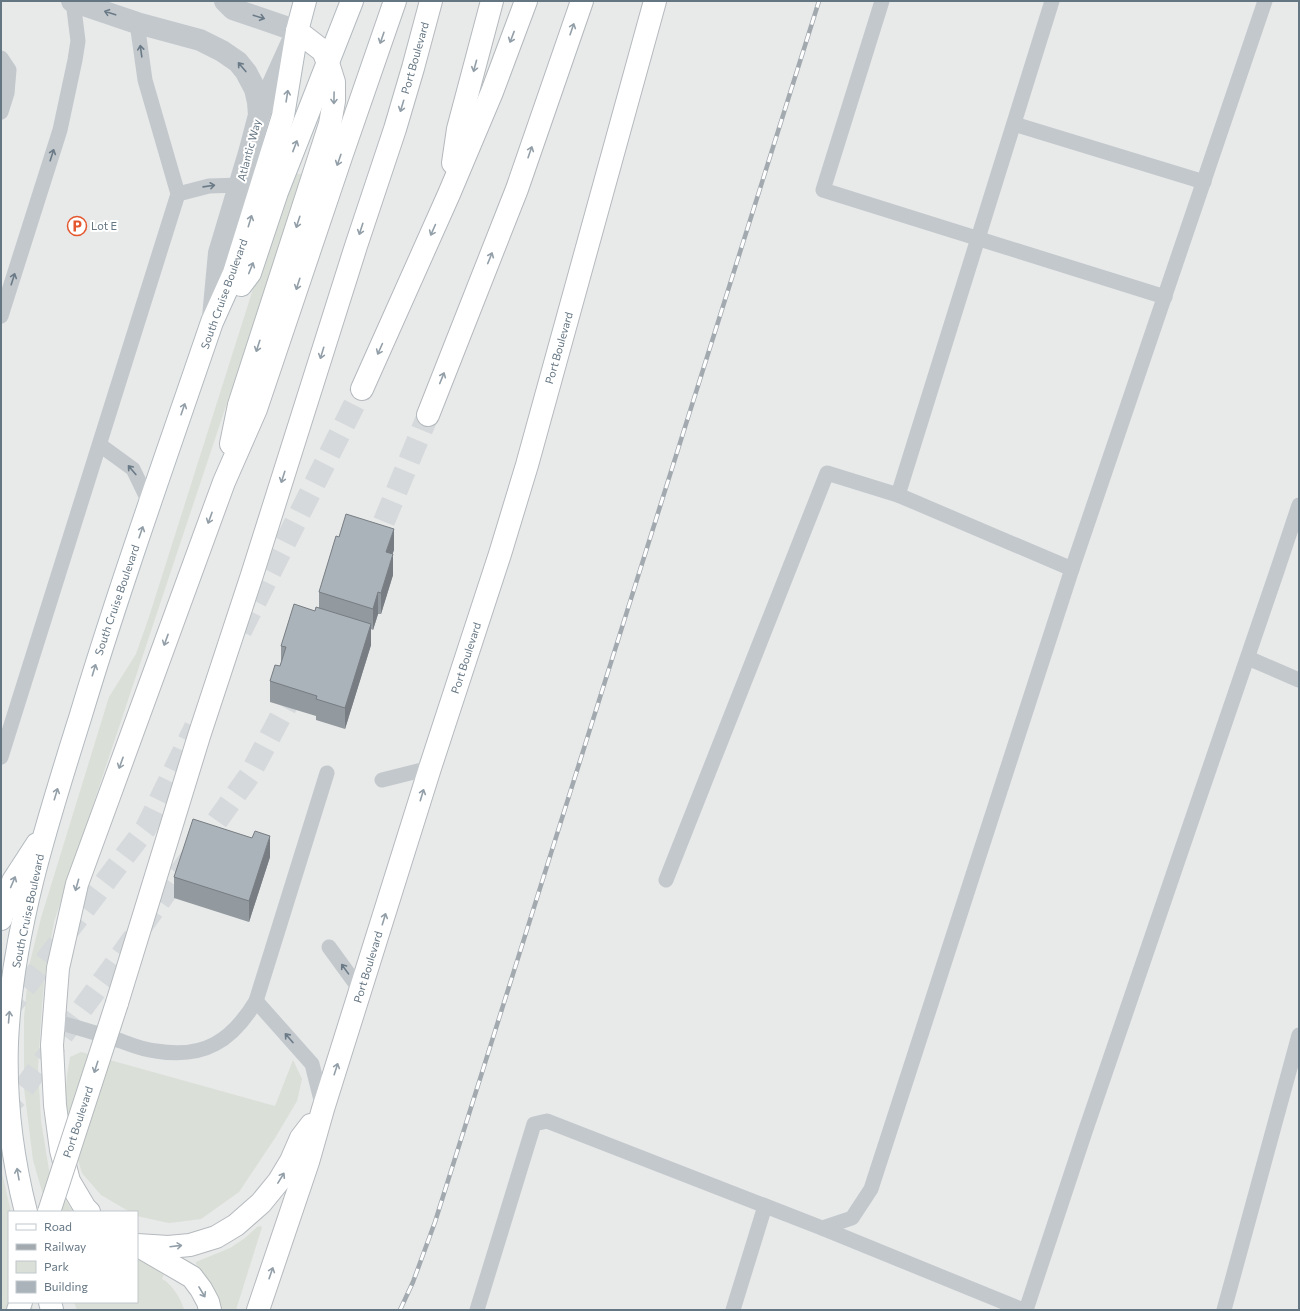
<svg xmlns="http://www.w3.org/2000/svg" width="1300" height="1311" font-family="Commissioner,sans-serif">
<style>
.built{fill:#e8e9e9;fill-rule:evenodd}
.green{fill:#dadfd7}
.lines{fill:none;stroke-linecap:round;stroke-linejoin:round}
.highway-tunnel{stroke:#d5d9db;stroke-width:22;stroke-dasharray:22 11;stroke-linecap:butt}
.secondary-casing{stroke:#b3babf;stroke-width:24}
.primary-casing{stroke:#b5babe;stroke-width:24}
.highway-casing{stroke:#b4b9bd;stroke-width:24}
.lane{stroke:#c3c8cc;stroke-width:15}
.street{stroke:#c3c8cc;stroke-width:22}
.secondary{stroke:#fff;stroke-width:22}
.primary{stroke:#fff;stroke-width:22}
.highway{stroke:#fff;stroke-width:22}
.rail-casing{stroke:#a2aab0;stroke-width:4.5}
.rail{stroke:#fff;stroke-width:3;stroke-dasharray:9;stroke-linecap:butt}
.primary-bridge-casing{stroke:#b5babe;stroke-width:24;stroke-linecap:butt}
.primary-bridge{stroke:#fff;stroke-width:22}
.wall{fill:#929a9f}
.shaded-wall{fill:#777d82}
.building{fill:#aab3b9;stroke:#777d82}
.oneway{stroke:#6a7a87}
.oneway2{stroke:#939fa8}
.labels{text-anchor:middle;stroke-width:4;stroke-linejoin:round;paint-order:stroke}
.street-label{font-size:11px;fill:#657683;stroke:#fff}
.poi-label{font-size:11px;fill:#657683;stroke:#fff;text-anchor:start}
</style>
<rect width="100%" height="100%" fill="#fafaf8"/>
<path class="built" d="M1 1H1299V1310H1ZM9 1212H137V1302H9Z"/>
<g class="green">
<polygon points="297,174 301,174 302,178 54,922 45,974 42,1005 38,1067 41,1121 50,1176 73,1212 48,1212 33,1160 24,1088 24,1018 29,966 41,918 109,697 136,654 149,617 266,248"/>
<polygon points="81,1052 275,1106 293,1060 302,1079 297,1101 275,1138 239,1192 201,1219 169,1223 137,1216 137,1212 130,1212 101,1195 82,1173 64,1114 67,1075 70,1057"/>
<polygon points="1,1169 11,1212 9,1212 9,1302 31,1302 33,1310 1,1310"/>
<path d="M260 1226 262 1227 236 1310H221C218 1291 208 1278 196 1264V1262L230 1248 245 1238 257 1227Z"/>
<path d="M137 1259 164 1274 162 1279C171 1283 182 1300 184 1310H77L74 1302H137Z"/>
</g>
<g class="lines">
<g class="highway-tunnel">
<polyline points="369,551 380,531 428,415"/>
<polyline points="241,631 362,389"/>
<polyline points="5,1014 146,828 195,727"/>
<polyline points="1,1112 18,1096 107,975 249,776 300,680"/>
</g>
<g class="secondary-casing">
<g id="secondary">
<polyline points="241,285 250,273 277,192 352,1"/>
<polyline points="1,919 13,881 37,844"/>
<path d="M26 1212C12 1157 5 1099 7 1042 12 931 47 823 80 718 120 585 167 454 212 322L234 273 283 116 297 31 305 1"/>
<polyline points="50,1302 52,1310"/>
</g>
</g>
<g class="primary-casing">
<g id="primary">
<polyline points="231,444 239,405 330,124 334,101 334,82 328,63 323,51 297,31"/>
<polyline points="117,1003 199,736 252,575 356,246 395,129 413,68 431,1"/>
<polyline points="89,1212 85,1208 69,1181 61,1150 55,1105 52,1045 58,968 77,884 224,482 256,409 341,157 395,1"/>
<polyline points="137,1245 168,1247 190,1245 216,1237 236,1225 261,1203 279,1181 291,1161 301,1138 311,1125"/>
<polyline points="142,1248 192,1277 201,1289 208,1302 210,1310"/>
<polyline points="18,1310 21,1302"/>
<polyline points="258,1310 308,1162 323,1109 430,768 500,554 527,465 655,1"/>
</g>
</g>
<g class="highway-casing">
<g id="highway">
<polyline points="453,163 458,129 492,1"/>
<polyline points="362,389 449,194 492,92 526,1"/>
<polyline points="428,415 517,189 582,1"/>
</g>
</g>
<g class="lane">
<polyline points="882,1 823,190 1165,297"/>
<polyline points="1,58 9,70 7,93 1,112"/>
<polyline points="1014,124 1204,182"/>
<polyline points="178,194 209,186 240,185"/>
<polyline points="1,316 60,130 75,60 78,41 73,1"/>
<polyline points="100,445 133,469 150,504"/>
<polyline points="898,495 1052,1"/>
<polyline points="1248,658 1299,680"/>
<polyline points="1,757 178,194 145,80 137,23"/>
<polyline points="382,780 430,768"/>
<polyline points="666,880 827,473 898,495 1072,569"/>
<polyline points="329,947 361,991"/>
<polyline points="256,1001 312,1064 323,1108"/>
<path d="M54 1021C76 1027 99 1034 121 1041 132 1045 144 1050 156 1051 204 1059 232 1041 256 1001L327 773"/>
<polyline points="822,1228 1023,1310"/>
<polyline points="477,1310 534,1124 547,1121 822,1228 852,1218 871,1189 1072,569 1265,1"/>
<polyline points="733,1310 765,1206"/>
<polyline points="1026,1310 1085,1132 1277,571 1299,505"/>
<polyline points="1224,1310 1299,1035"/>
</g>
<g class="street">
<polyline points="72,1 137,23 200,40 222,51 238,62 246,72 255,89 258,102 259,115 249,153 219,253 213,317"/>
<polyline points="225,1 233,9 297,31 259,115"/>
</g>
<use href="#secondary" class="secondary"/>
<use href="#primary" class="primary"/>
<use href="#highway" class="highway"/>
<g class="rail-casing">
<polyline id="rail" points="400,1310 413,1282 435,1222 819,1"/>
</g>
<use href="#rail" class="rail"/>
<g class="primary-bridge-casing">
<polyline id="primary-bridge" points="49,1212 117,1003"/>
</g>
<use href="#primary-bridge" class="primary-bridge"/>
</g>
<g class="wall">
<polygon points="394,550 392,554 393,575 381,614 378,614 373,630 371,629 371,645 345,729 316,720 316,716 270,702 270,681 280,666 281,663 281,646 315,611 319,608 319,592"/>
<polygon points="270,857 249,922 174,898 174,877"/>
</g>
<g class="shaded-wall">
<polygon points="394,529 394,550 386,573 386,552"/>
<polygon points="393,554 393,575 381,614 381,593"/>
<polygon points="378,592 378,614 373,630 373,609"/>
<polygon points="371,624 371,645 345,729 345,708"/>
<polygon points="270,836 270,857 249,922 249,901"/>
</g>
<g class="building">
<polygon points="346,514 394,529 386,552 393,554 381,593 378,592 373,609 319,592 336,536 339,537"/>
<polygon points="294,604 315,611 316,607 371,624 345,708 316,699 317,696 270,681 275,665 280,666 286,647 281,646"/>
<polygon points="193,819 252,838 255,831 270,836 249,901 174,877"/>
</g>
<defs><path id="oneway-shaft" d="M-6 0H5M1.5-3L5.5 0L1.5 3" fill="none" stroke-width="1.6" stroke-linecap="round" stroke-linejoin="round"/></defs>
<g class="oneway">
<use href="#oneway-shaft" transform="translate(110 13) rotate(-162)"/>
<use href="#oneway-shaft" transform="translate(259 17) rotate(17)"/>
<use href="#oneway-shaft" transform="translate(141 51) rotate(-98)"/>
<use href="#oneway-shaft" transform="translate(242 67) rotate(-130)"/>
<use href="#oneway-shaft" transform="translate(52 155) rotate(-72)"/>
<use href="#oneway-shaft" transform="translate(209 186) rotate(-8)"/>
<use href="#oneway-shaft" transform="translate(13 279) rotate(-72)"/>
<use href="#oneway-shaft" transform="translate(132 470) rotate(-130)"/>
<use href="#oneway-shaft" transform="translate(345 969) rotate(-126)"/>
<use href="#oneway-shaft" transform="translate(289 1038) rotate(-131)"/>
</g>
<g class="oneway2">
<use href="#oneway-shaft" transform="translate(572 29) rotate(-71)"/>
<use href="#oneway-shaft" transform="translate(512 37) rotate(111)"/>
<use href="#oneway-shaft" transform="translate(382 38) rotate(109)"/>
<use href="#oneway-shaft" transform="translate(475 66) rotate(105)"/>
<use href="#oneway-shaft" transform="translate(287 96) rotate(-81)"/>
<use href="#oneway-shaft" transform="translate(334 98) rotate(91)"/>
<use href="#oneway-shaft" transform="translate(402 106) rotate(107)"/>
<use href="#oneway-shaft" transform="translate(295 146) rotate(-69)"/>
<use href="#oneway-shaft" transform="translate(530 152) rotate(-71)"/>
<use href="#oneway-shaft" transform="translate(339 160) rotate(109)"/>
<use href="#oneway-shaft" transform="translate(250 221) rotate(-73)"/>
<use href="#oneway-shaft" transform="translate(298 222) rotate(108)"/>
<use href="#oneway-shaft" transform="translate(361 229) rotate(108)"/>
<use href="#oneway-shaft" transform="translate(433 230) rotate(114)"/>
<use href="#oneway-shaft" transform="translate(490 258) rotate(-68)"/>
<use href="#oneway-shaft" transform="translate(251 268) rotate(-68)"/>
<use href="#oneway-shaft" transform="translate(298 284) rotate(108)"/>
<use href="#oneway-shaft" transform="translate(258 346) rotate(108)"/>
<use href="#oneway-shaft" transform="translate(380 349) rotate(114)"/>
<use href="#oneway-shaft" transform="translate(322 353) rotate(107)"/>
<use href="#oneway-shaft" transform="translate(442 378) rotate(-68)"/>
<use href="#oneway-shaft" transform="translate(183 409) rotate(-71)"/>
<use href="#oneway-shaft" transform="translate(283 477) rotate(108)"/>
<use href="#oneway-shaft" transform="translate(210 518) rotate(110)"/>
<use href="#oneway-shaft" transform="translate(141 532) rotate(-71)"/>
<use href="#oneway-shaft" transform="translate(166 640) rotate(110)"/>
<use href="#oneway-shaft" transform="translate(94 670) rotate(-73)"/>
<use href="#oneway-shaft" transform="translate(121 763) rotate(110)"/>
<use href="#oneway-shaft" transform="translate(56 794) rotate(-73)"/>
<use href="#oneway-shaft" transform="translate(422 795) rotate(-73)"/>
<use href="#oneway-shaft" transform="translate(13 882) rotate(-67)"/>
<use href="#oneway-shaft" transform="translate(77 885) rotate(106)"/>
<use href="#oneway-shaft" transform="translate(384 919) rotate(-73)"/>
<use href="#oneway-shaft" transform="translate(9 1017) rotate(-85)"/>
<use href="#oneway-shaft" transform="translate(96 1067) rotate(108)"/>
<use href="#oneway-shaft" transform="translate(336 1069) rotate(-72)"/>
<use href="#oneway-shaft" transform="translate(18 1174) rotate(-100)"/>
<use href="#oneway-shaft" transform="translate(281 1178) rotate(-58)"/>
<use href="#oneway-shaft" transform="translate(176 1246) rotate(-7)"/>
<use href="#oneway-shaft" transform="translate(271 1273) rotate(-71)"/>
<use href="#oneway-shaft" transform="translate(202 1292) rotate(59)"/>
</g>
<defs>
<g id="parking-ring" transform="scale(1)"><circle r="9.5" fill="#fff" stroke="#e4572e" stroke-width="1.5"/><path d="M-3.5-5.5H1a3.5 3.5 0 0 1 0 7H-1V5.5H-3.5ZM-1-3.4V-.6H.8a1.4 1.4 0 0 0 0-2.8Z" fill="#e4572e"/></g>
</defs>
<g fill-rule="evenodd">
<use href="#parking-ring" x="77" y="226"/>
</g>
<g class="labels">
<g class="street-label">
<text transform="translate(415 58) rotate(-74)" y="4">Port Boulevard</text>
<text transform="translate(249 150) rotate(-75)" y="4">Atlantic Way</text>
<text transform="translate(224 294) rotate(-70)" y="4">South Cruise Boulevard</text>
<text transform="translate(559 348) rotate(-74)" y="4">Port Boulevard</text>
<text transform="translate(117 600) rotate(-71)" y="4">South Cruise Boulevard</text>
<text transform="translate(466 658) rotate(-72)" y="4">Port Boulevard</text>
<text transform="translate(28 911) rotate(-78)" y="4">South Cruise Boulevard</text>
<text transform="translate(368 967) rotate(-73)" y="4">Port Boulevard</text>
<text transform="translate(78 1122) rotate(-72)" y="4">Port Boulevard</text>
</g>
<g class="poi-label">
<text x="91" y="230">Lot E</text>
</g>
</g>
<rect width="1300" height="1311" fill="none" stroke="#657683" stroke-width="4"/>
<rect x="8" y="1211" width="130" height="92" fill="#ffffff" stroke="#c1c8cd"/>
<rect x="16" y="1224" width="20" height="6" fill="#ffffff" stroke="#c1c8cd"/>
<text x="44" y="1231" font-size="12" fill="#657683">Road</text>
<rect x="16" y="1244" width="20" height="6" fill="#a2aab0" stroke="#c1c8cd"/>
<text x="44" y="1251" font-size="12" fill="#657683">Railway</text>
<rect x="16" y="1261" width="20" height="12" fill="#dadfd7" stroke="#c1c8cd"/>
<text x="44" y="1271" font-size="12" fill="#657683">Park</text>
<rect x="16" y="1281" width="20" height="12" fill="#aab3b9" stroke="#c1c8cd"/>
<text x="44" y="1291" font-size="12" fill="#657683">Building</text>
</svg>
